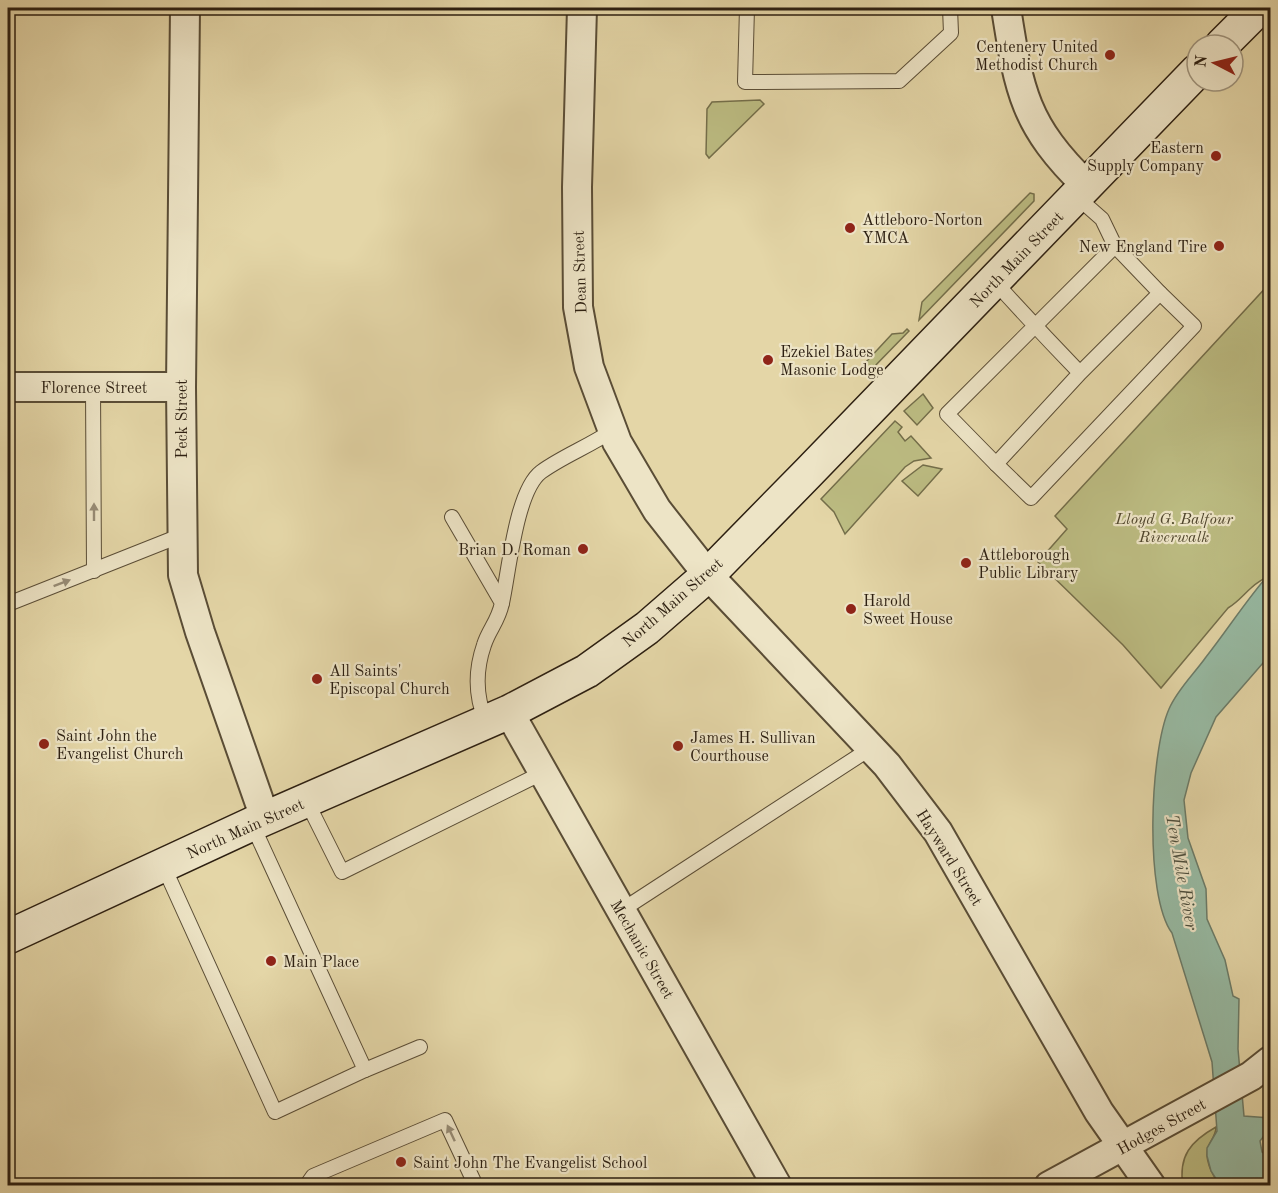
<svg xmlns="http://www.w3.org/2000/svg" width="1278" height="1193" font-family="'Old Standard TT',serif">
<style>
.green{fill:#bcbc82;stroke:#746e4a;stroke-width:1.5}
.water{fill:#97baa3;stroke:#6c7c69;stroke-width:1.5}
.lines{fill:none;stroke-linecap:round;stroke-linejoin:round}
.service-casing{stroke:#5a4d36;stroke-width:16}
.minor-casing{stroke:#5a4d36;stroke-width:32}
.secondary-casing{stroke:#2c1f11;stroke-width:36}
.service{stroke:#ede4c6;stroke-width:14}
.minor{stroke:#ede4c6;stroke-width:28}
.secondary{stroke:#ede4c6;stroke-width:33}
.oneway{fill:#968b75}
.poi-dot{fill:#8f2418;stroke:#ede4c6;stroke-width:2}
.labels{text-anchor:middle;stroke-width:4.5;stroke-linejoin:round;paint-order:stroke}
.poi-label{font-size:16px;fill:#2c1f11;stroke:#ede4c6;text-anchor:start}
.street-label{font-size:16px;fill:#2c1f11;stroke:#ede4c6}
.park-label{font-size:16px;font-style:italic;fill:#50462d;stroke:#ede4c6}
.water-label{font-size:18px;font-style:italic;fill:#4c4e3d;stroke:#ede4c6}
</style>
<rect width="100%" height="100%" fill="#e4d6a7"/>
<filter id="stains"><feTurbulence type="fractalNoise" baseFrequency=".00333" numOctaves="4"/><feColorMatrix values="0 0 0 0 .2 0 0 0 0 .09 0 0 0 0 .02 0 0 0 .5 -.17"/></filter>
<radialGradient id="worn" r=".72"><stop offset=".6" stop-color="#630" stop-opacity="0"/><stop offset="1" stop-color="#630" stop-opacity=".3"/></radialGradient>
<g class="green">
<polygon points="760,100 764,104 709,158 706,154 707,109 712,102"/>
<polygon points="1030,193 1034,194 1034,201 919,320 922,302"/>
<path d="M1270 283V573C1264 580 1257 582 1251 588 1243 595 1238 602 1228 608L1161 688 1123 645 1038 562 1067 529 1055 516Z"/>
<polygon points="907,329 909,331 870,371 865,363 892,334 903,333"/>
<polygon points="923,394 933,408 917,425 904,411"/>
<polygon points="895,421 902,427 898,432 905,441 911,436 931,458 914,461 905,467 845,534 834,512 821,499"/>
<polygon points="923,465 942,469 918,496 902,481"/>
<path d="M1216 1127C1216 1134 1212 1139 1209 1145 1203 1158 1212 1175 1220 1185L1183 1186C1178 1156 1191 1141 1216 1127Z"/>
</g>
<path class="water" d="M1270 573V655L1216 717 1191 773 1184 800 1188 838 1206 889 1207 919 1225 960 1233 996 1239 999 1238 1049 1244 1116 1270 1118V1128L1260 1141 1262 1152 1270 1157V1185H1220L1211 1171 1207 1156V1148L1217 1131 1212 1062 1172 933C1144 895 1150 752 1169 709 1177 690 1194 674 1206 657 1228 629 1247 599 1270 573Z"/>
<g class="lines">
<g class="service-casing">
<g id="service">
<polyline points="747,8 745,82 899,81 951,33 950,8"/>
<polyline points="1077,197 1102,219 1115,246"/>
<path d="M995 282C1023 313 1051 343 1080 373L996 464 947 414 1115 246 1160 293 1080 373"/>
<polyline points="93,387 94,571"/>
<polyline points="996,464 1031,498 1194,326 1160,293"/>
<path d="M452 517 502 603C498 622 489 629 484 645 475 671 476 698 486 722"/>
<path d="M502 603C509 571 516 491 541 472 563 456 590 446 613 430"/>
<polyline points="8,604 182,535"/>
<polyline points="306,800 342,872 542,773"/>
<polyline points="163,865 275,1112 365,1070 252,824"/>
<polyline points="622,910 871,748"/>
<polyline points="365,1070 420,1047"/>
<polyline points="306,1186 313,1176 445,1120 476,1186"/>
</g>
</g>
<g class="minor-casing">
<g id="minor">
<polyline points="185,8 181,387 183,575 200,632 265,818"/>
<polyline points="582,8 577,187 578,307 589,367 617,442 657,510 708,575 887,765 938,832 1099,1112 1151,1186"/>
<path d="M1006 8C1019 91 1024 125 1087 186"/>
<polyline points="8,387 181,387"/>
<polyline points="509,712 777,1186"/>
<polyline points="1049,1186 1251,1076 1270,1061"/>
</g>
</g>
<g class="secondary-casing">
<g id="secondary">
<polyline points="1222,45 1259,8"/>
<polyline points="8,937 252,824 509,712 587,671 647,628 708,575 809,472 1197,71"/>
</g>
</g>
<use href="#service" class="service"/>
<use href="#minor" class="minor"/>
<use href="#secondary" class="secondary"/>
</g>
<defs><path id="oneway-solid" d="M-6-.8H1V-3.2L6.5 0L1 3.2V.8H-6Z" transform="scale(1.5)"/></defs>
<g class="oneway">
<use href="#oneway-solid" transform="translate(94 512) rotate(-90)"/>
<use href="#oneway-solid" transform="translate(62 583) rotate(-21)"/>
<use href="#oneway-solid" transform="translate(451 1133) rotate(-115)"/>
</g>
<g class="poi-dot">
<circle cx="1110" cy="55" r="6"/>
<circle cx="1216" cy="156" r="6"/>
<circle cx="850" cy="228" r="6"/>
<circle cx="1219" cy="246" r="6"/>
<circle cx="768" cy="360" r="6"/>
<circle cx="583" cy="549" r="6"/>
<circle cx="966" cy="563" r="6"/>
<circle cx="851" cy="609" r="6"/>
<circle cx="317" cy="679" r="6"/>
<circle cx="44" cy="744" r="6"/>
<circle cx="678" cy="746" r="6"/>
<circle cx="271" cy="961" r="6"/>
<circle cx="401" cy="1162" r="6"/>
</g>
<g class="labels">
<g class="poi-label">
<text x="1098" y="52" text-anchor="end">Centenery United<tspan x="1098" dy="18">Methodist Church</tspan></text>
<text x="1204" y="153" text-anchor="end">Eastern<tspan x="1204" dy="18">Supply Company</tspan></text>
<text x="862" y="225">Attleboro-Norton<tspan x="862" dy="18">YMCA</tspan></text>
<text x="1207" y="252" text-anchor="end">New England Tire</text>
<text x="780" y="357">Ezekiel Bates<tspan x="780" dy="18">Masonic Lodge</tspan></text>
<text x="571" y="555" text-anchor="end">Brian D. Roman</text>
<text x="978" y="560">Attleborough<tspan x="978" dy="18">Public Library</tspan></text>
<text x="863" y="606">Harold<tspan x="863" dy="18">Sweet House</tspan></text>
<text x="329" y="676">All Saints'<tspan x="329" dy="18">Episcopal Church</tspan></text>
<text x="56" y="741">Saint John the<tspan x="56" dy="18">Evangelist Church</tspan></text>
<text x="690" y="743">James H. Sullivan<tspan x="690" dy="18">Courthouse</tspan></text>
<text x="283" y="967">Main Place</text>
<text x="413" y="1168">Saint John The Evangelist School</text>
</g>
<g class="street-label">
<text transform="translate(1016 259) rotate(-46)" y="6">North Main Street</text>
<text transform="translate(579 272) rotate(-92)" y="6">Dean Street</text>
<text x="94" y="393">Florence Street</text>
<text transform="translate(181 419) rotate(-90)" y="6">Peck Street</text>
<text transform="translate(672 602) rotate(-41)" y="6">North Main Street</text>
<text transform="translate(245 828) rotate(-24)" y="6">North Main Street</text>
<text transform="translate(950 857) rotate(58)" y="6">Hayward Street</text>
<text transform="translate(643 949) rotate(60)" y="6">Mechanic Street</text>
<text transform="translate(1161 1126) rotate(-29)" y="6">Hodges Street</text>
</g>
<g class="park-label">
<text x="1174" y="524">Lloyd G. Balfour<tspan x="1174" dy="18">Riverwalk</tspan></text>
</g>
<g class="water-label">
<text transform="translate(1182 872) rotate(80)" y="6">Ten Mile River</text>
</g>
</g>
<rect width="1278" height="1193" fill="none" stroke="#e4d6a7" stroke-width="30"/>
<rect x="9" y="9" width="1260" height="1175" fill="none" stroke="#2c1f11" stroke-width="3"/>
<rect x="15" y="15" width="1248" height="1163" fill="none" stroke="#2c1f11" stroke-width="1.5"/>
<g transform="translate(1215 63) rotate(277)"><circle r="28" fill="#ede4c6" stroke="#a0957e" stroke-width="1.5"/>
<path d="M0-4.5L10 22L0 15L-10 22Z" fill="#8f2418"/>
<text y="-9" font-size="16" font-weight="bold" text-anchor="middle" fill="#2c1f11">N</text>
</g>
<rect width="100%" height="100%" filter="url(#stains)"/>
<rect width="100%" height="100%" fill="url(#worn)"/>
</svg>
